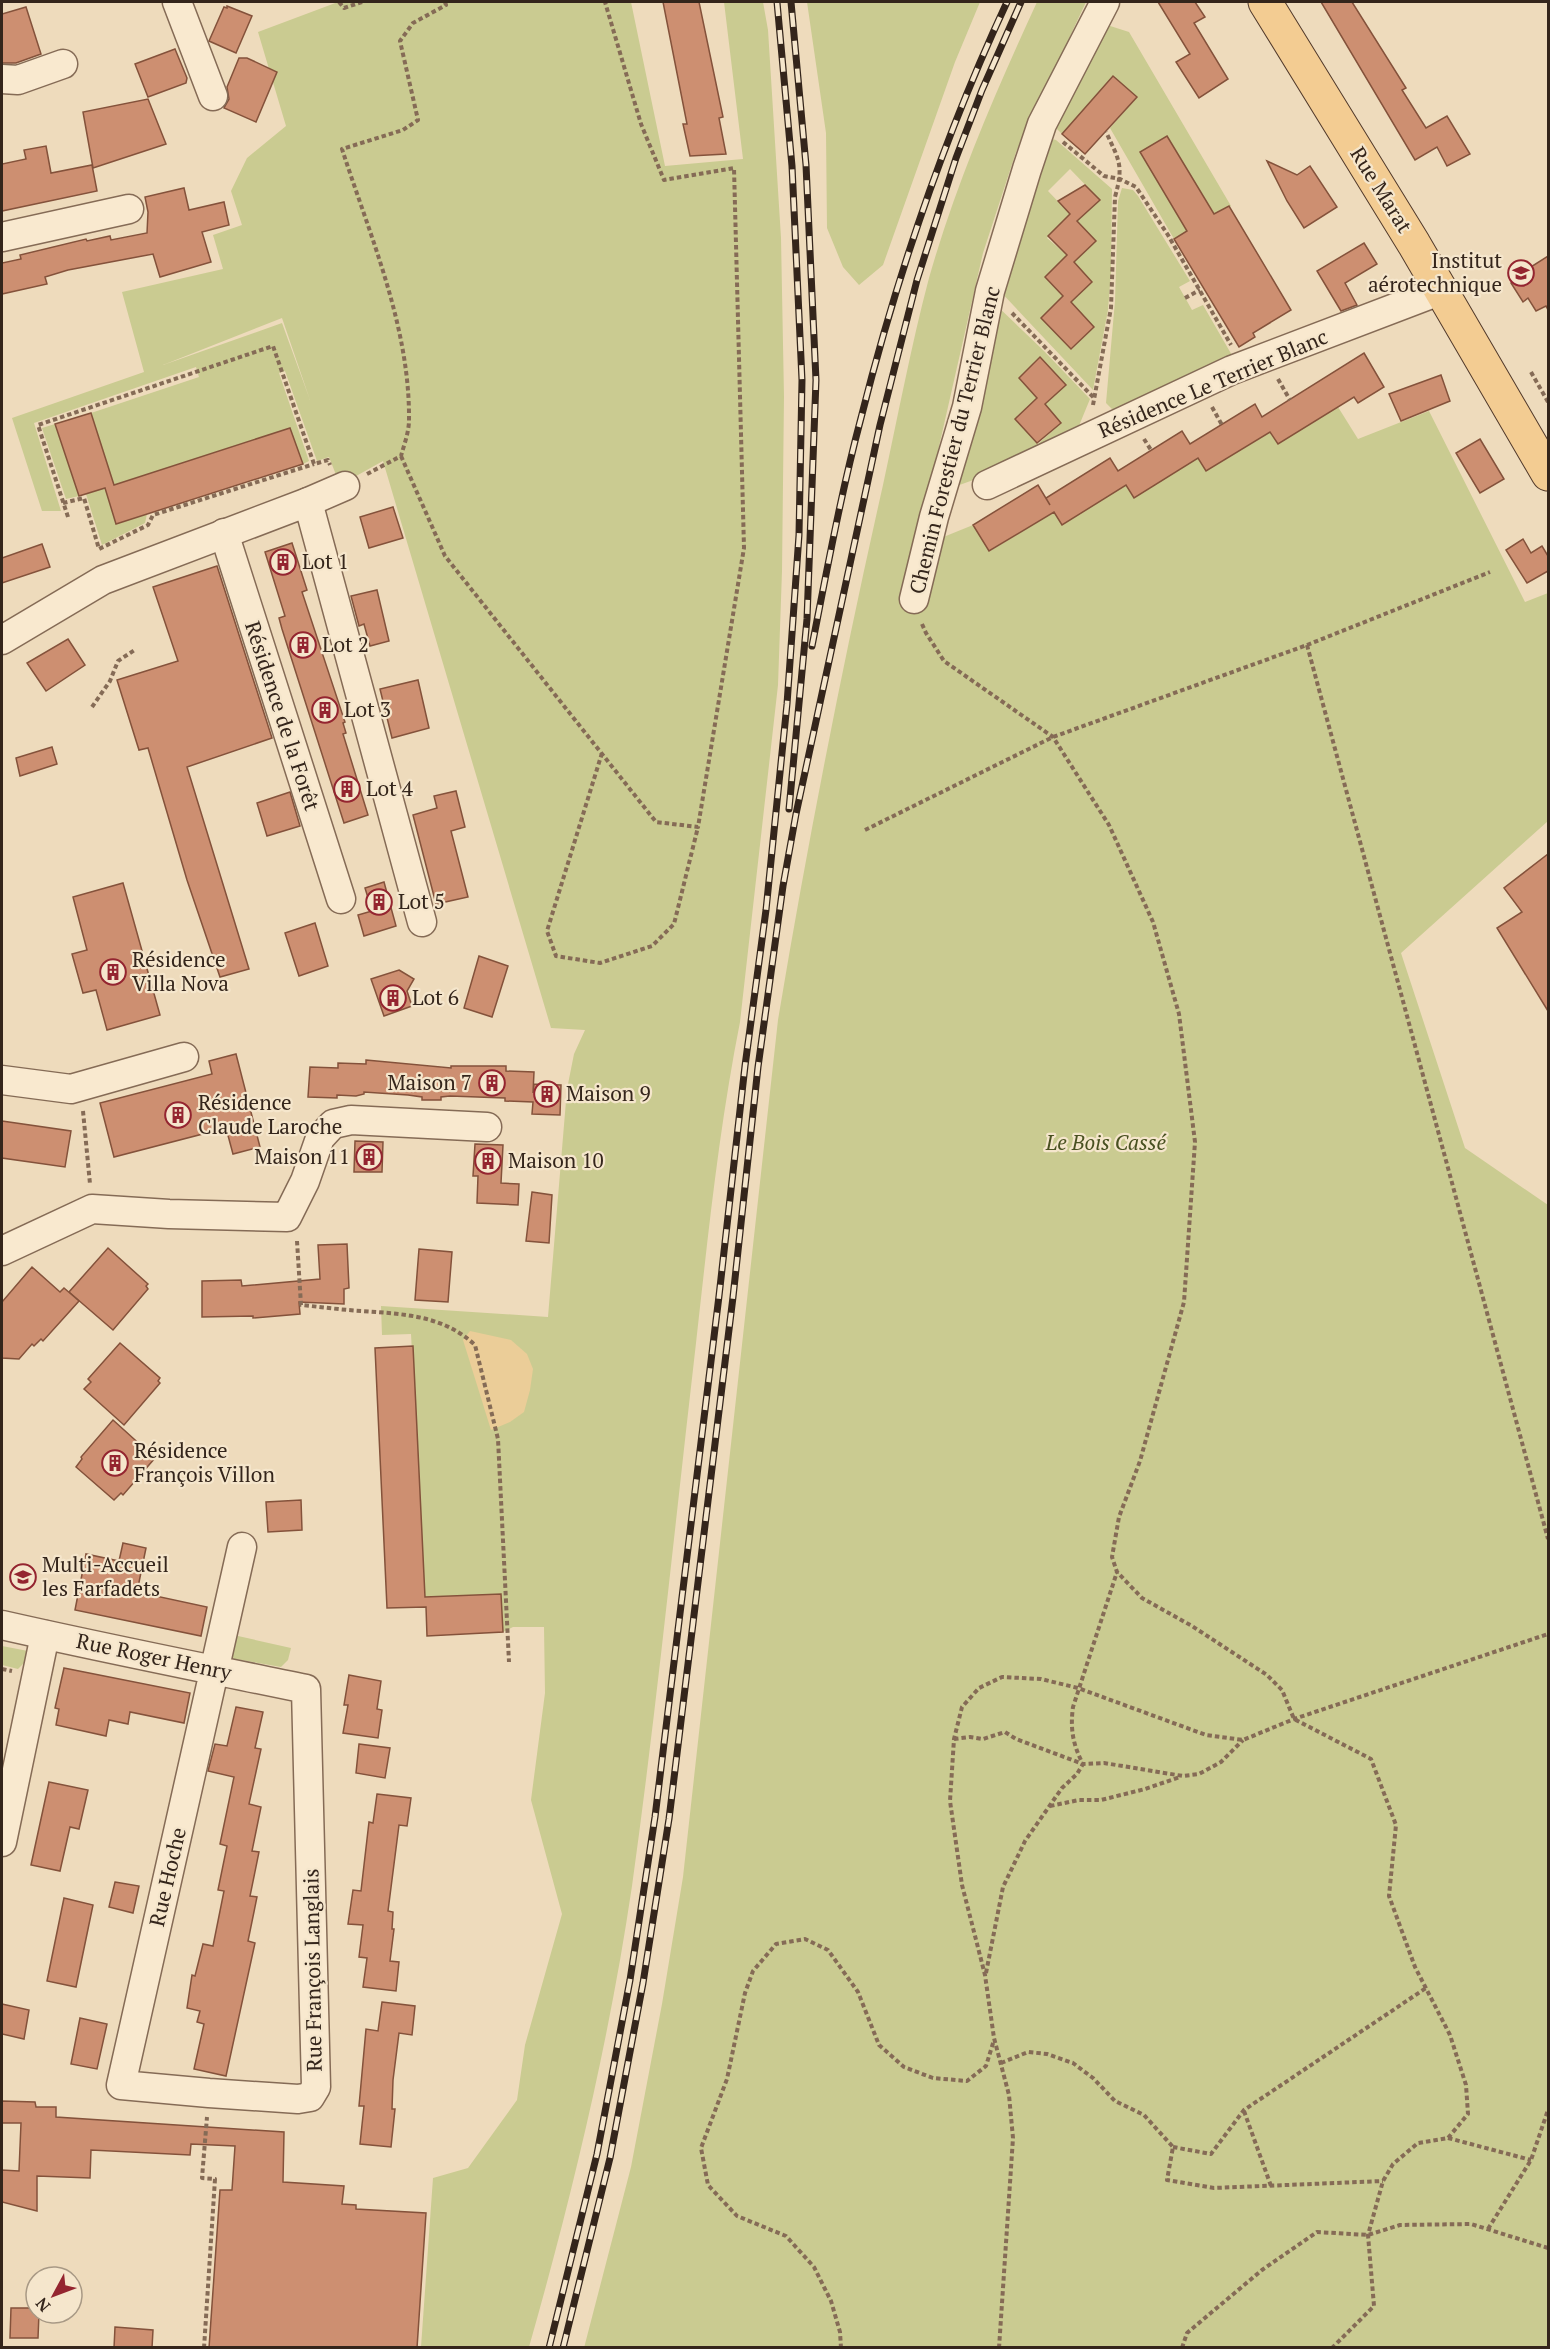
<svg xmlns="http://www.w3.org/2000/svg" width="1550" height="2349" font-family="'PT Serif',serif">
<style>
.green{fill:#cacb91;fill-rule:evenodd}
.sand{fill:#ebcd98}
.building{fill:#cd8f71;stroke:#84523b;stroke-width:1.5}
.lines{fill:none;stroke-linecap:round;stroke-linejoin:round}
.minor-casing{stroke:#856b56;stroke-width:31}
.major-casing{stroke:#523a2b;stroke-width:35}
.path{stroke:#856b56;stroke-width:4;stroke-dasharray:4.5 3;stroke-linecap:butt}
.minor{stroke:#f9e9cf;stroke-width:28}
.major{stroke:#f3cc92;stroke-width:33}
.rail-casing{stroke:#34251b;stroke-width:7}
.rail{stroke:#f5e6cc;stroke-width:4.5;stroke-dasharray:14;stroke-linecap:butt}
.labels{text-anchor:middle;stroke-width:4.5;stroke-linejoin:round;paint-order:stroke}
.street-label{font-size:21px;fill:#34251b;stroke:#f5e6cc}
.poi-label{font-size:21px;fill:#34251b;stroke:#f5e6cc;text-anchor:start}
.park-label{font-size:21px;font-style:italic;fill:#495121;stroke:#f5e6cc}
</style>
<rect width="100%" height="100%" fill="#eedbbc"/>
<g class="green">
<path d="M338 2H631L665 166 743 159 724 2H763L768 30 781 238 784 396 782 571 778 685 740 1022C719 1128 708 1236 696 1343 675 1524 657 1706 632 1886 609 2042 572 2196 529 2347H421L433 2178 468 2168 517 2100 525 2045 562 1914 531 1800 545 1693 544 1627H513L503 1632 501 1594 425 1597 411 1334 382 1335 381 1306 548 1317 567 1089 574 1054 585 1030 551 1028 383 461 340 485 329 457 317 461 285 371 279 373 309 461 303 464 290 429 114 485 91 413 199 377 196 367 34 423 61 511H42L12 418 144 372 122 292 223 269 213 235 242 225 231 191 247 158 286 126 258 32ZM282 318 310 400 282 323 163 365Z"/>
<polygon points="807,2 980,2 955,62 883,265 859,285 843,267 827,228 826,133"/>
<path d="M1037 2H1086L1016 152 983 253 925 508 941 538 973 525 990 551 1054 512 1062 524 1126 485 1134 497 1198 458 1206 471 1270 432 1278 444 1338 407 1358 439 1429 411 1525 602 1548 593V821L1401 953 1465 1148 1548 1205V2347L584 2348 631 2167 662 2004 683 1877 778 1020C808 840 843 662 883 485 898 416 911 346 929 278 956 183 996 91 1037 2Z"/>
<path d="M1104 24 1129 32 1231 206 1174 239 1110 128 1137 97 1113 77 1062 134 1053 125ZM1167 136 1177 214 1140 153Z"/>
<path d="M1047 138 1056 140 1112 189 1111 272 1108 310 1093 390 998 289ZM1070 169 1100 200 1077 221 1096 241 1074 262 1092 282 1071 302 1094 327 1072 349 1041 318 1063 296 1067 255 1047 238 1070 214 1048 191Z"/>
<polygon points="1122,188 1133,190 1138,196 1190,281 1179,287 1192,310 1203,305 1237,364 1115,412 1106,403 1115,301 1118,201"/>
<path d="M995 304 1044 351 1090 399 1076 433 1031 459 954 487ZM1040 357 1066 385 1045 404 1061 423 1038 444 1015 419 1037 398 1019 378Z"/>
<polygon points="55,424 79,496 66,499 42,428"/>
<polygon points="105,488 147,514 145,523 102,545 86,494"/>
<polygon points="229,1634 291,1648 288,1660 281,1667 224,1657"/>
<polygon points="2,1646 28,1651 26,1661 18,1669 2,1665"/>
</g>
<polygon class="sand" points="470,1331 511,1340 527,1354 533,1369 530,1390 524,1412 510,1422 491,1430 463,1340"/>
<g class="building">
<polygon points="663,2 699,2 723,117 719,118 726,154 690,156 683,124 687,124"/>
<polygon points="1158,2 1195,2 1205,17 1194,23 1228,79 1199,98 1176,62 1190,54"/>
<polygon points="1321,2 1352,2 1406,88 1402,90 1426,128 1447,116 1470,154 1447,166 1437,147 1415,160"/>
<polygon points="227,6 252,16 236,53 209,41 224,7 227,8"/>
<polygon points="26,7 41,54 16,63 2,63 2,14"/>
<polygon points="175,49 187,78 186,83 148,97 135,64"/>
<polygon points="239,58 247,58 277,72 256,122 224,108 229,99 227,87"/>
<polygon points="1113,76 1137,97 1085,154 1062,134"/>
<polygon points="148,99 166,144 93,168 83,112"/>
<polygon points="1167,136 1214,214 1229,206 1291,310 1253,333 1255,337 1239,347 1174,239 1187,231 1140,152"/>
<polygon points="46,146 51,173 92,165 97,191 2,211 2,164 26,159 24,150"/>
<polygon points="1267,161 1297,175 1310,166 1337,207 1304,228 1287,201"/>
<polygon points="1085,185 1100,200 1077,221 1096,241 1074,262 1092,282 1071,302 1094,327 1071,349 1041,318 1063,296 1045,277 1067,255 1048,236 1070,214 1058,201"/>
<polygon points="184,188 189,210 224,202 229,225 202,232 211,262 160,277 153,254 68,270 45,277 47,284 2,294 2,263 21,259 20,255 86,239 87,241 110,236 111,240 147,233 148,212 145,197"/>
<polygon points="1364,243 1377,264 1345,283 1357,305 1341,311 1317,271"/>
<polygon points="1548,256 1548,310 1546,306 1536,311 1528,298 1523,302 1511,283 1528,273 1526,270"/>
<polygon points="1364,353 1384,387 1358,403 1354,397 1278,444 1270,432 1206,471 1198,458 1134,498 1126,485 1062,525 1054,512 989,551 973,525 1038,485 1050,505 1046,498 1110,458 1118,471 1182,431 1190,444 1255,404 1262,417"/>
<polygon points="1040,357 1066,385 1045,404 1061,423 1037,443 1015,419 1037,398 1019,378"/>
<polygon points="1441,375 1450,401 1401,421 1389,394"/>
<polygon points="91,413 114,485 290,428 303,464 116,524 105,488 79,496 55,424"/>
<polygon points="1480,439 1504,479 1480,493 1456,453"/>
<polygon points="393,507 403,538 369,548 360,517"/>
<polygon points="1523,539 1531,553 1542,546 1548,556 1548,571 1527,583 1506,550"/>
<polygon points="292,543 307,590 302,592 345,722 343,723 346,733 343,734 368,815 344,823 282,629 279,618 285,616 265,552"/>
<polygon points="42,544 50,567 2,583 2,558"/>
<polygon points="217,566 272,738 187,767 249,969 220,977 187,880 148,748 139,750 117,680 178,661 153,587"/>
<polygon points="377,590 389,641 370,646 364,624 359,626 351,596"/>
<polygon points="68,639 85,665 46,691 27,663"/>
<polygon points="418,680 429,728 392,738 380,689"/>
<polygon points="52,747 57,764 20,776 16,758"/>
<polygon points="456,791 465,827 451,831 468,897 436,904 413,815 437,808 434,796"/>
<polygon points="290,792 300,826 267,836 257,803"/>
<polygon points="1548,854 1548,1011 1497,928 1522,912 1504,888"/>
<polygon points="384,882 396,926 364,936 358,915 372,911 365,888"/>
<polygon points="123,883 160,1015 107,1030 96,990 83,993 72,954 87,950 73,897"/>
<polygon points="315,923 328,966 299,976 285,933"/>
<polygon points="479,956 508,966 492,1017 464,1008"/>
<polygon points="399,970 414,979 407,991 412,1006 384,1016 371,979"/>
<polygon points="236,1054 260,1147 233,1154 226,1128 114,1157 100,1103 212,1074 209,1061"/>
<polygon points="366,1060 451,1068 451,1066 506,1066 506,1071 534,1072 533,1093 534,1084 561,1085 560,1115 532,1114 533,1102 505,1101 505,1098 450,1096 441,1097 441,1100 422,1100 422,1097 408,1095 364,1092 364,1094 356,1096 337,1095 337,1098 308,1097 310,1067 338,1068 338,1063 366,1064"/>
<polygon points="2,1121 71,1131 65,1167 2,1158"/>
<polygon points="355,1141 383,1142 382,1172 354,1172"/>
<polygon points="475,1144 503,1145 501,1183 519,1184 518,1205 477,1203 478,1176 473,1176"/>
<polygon points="532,1192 552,1195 549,1243 526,1241"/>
<polygon points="347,1244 349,1288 344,1289 344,1304 299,1302 300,1314 253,1318 253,1316 202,1317 202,1281 241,1280 242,1286 320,1279 318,1245"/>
<polygon points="108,1248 148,1284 146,1286 148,1289 113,1330 69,1292"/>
<polygon points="419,1249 452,1252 448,1302 415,1300"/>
<polygon points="32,1267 60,1292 64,1288 79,1301 43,1341 41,1339 34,1346 32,1344 19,1359 2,1358 2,1302"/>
<polygon points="120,1343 160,1378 158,1381 160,1383 124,1425 84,1389 91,1382 88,1379"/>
<polygon points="413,1346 425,1597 501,1594 503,1632 427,1636 426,1607 387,1608 375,1348"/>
<polygon points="113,1420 155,1458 123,1495 121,1493 114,1500 76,1467 82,1459 81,1457"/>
<polygon points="301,1500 302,1530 268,1532 266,1502"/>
<polygon points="123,1543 146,1548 137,1592 207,1607 201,1636 75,1610 86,1554 119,1561"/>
<polygon points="64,1668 190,1693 184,1723 130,1712 128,1724 109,1720 106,1736 56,1725 59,1709 55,1708"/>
<polygon points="349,1675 381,1681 377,1709 382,1710 378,1738 343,1733 348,1705 344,1705"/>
<polygon points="236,1707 263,1712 255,1748 261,1749 249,1804 261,1807 252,1851 259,1852 250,1896 257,1897 248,1941 255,1943 226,2076 194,2069 204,2024 197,2022 200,2011 187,2008 192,1975 195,1976 203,1944 213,1946 224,1891 218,1890 227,1846 220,1844 234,1777 208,1771 215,1744 227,1746"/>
<polygon points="359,1744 390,1748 385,1778 356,1773"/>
<polygon points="49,1782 88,1790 79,1829 70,1827 60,1871 31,1865"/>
<polygon points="377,1794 411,1798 407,1826 399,1825 388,1911 393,1912 392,1929 394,1929 390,1961 399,1962 396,1991 363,1987 367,1958 359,1957 363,1925 348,1924 353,1890 361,1891 369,1822 373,1823"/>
<polygon points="115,1882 139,1886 133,1913 109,1907"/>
<polygon points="64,1898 93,1905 76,1987 47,1981"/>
<polygon points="382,2002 415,2006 412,2035 399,2033 393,2080 392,2109 395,2109 391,2147 360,2144 364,2106 359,2106 366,2029 378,2031"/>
<polygon points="2,2004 29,2010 24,2039 2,2034"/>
<polygon points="80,2018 107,2024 97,2069 71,2064"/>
<polygon points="2,2101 35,2102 36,2107 56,2107 56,2117 284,2132 283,2182 344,2186 342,2204 356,2205 356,2209 426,2213 417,2348 209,2348 220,2190 232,2190 235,2146 191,2144 190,2155 91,2150 90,2178 37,2176 37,2211 2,2202 2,2170 19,2171 21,2123 2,2123"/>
<polygon points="11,2308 36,2308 36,2313 39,2313 38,2338 10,2338"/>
<polygon points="115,2327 153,2330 152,2348 114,2348"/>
</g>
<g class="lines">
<g class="minor-casing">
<g id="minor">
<polyline points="177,2 213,96"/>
<polyline points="2,79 18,80 63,64"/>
<polyline points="2,237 129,209"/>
<polyline points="987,485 1232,370 1442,290"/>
<polyline points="308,502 345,486"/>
<polyline points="224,533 341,899"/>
<polyline points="914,599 934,517 967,407 990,291 1027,169 1042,124 1105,2"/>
<polyline points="2,640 103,580 308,502 422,922"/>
<polyline points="2,1080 71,1089 184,1057"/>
<polyline points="2,1251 92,1209 169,1214 287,1217 305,1181 320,1138 333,1124 351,1120 487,1127"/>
<path d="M2 1625C103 1648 205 1668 306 1689L316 2087 310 2097 298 2099 209 2093 121 2085 242 1547"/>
<polyline points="2,1842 45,1635"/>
</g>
</g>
<g class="major-casing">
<polyline id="major" points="1265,2 1414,244 1548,474"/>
</g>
<g class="path">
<polyline points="339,2 344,8 362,2"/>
<polyline points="1063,142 1104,176 1120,179 1136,187 1168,235 1231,345"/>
<polyline points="1185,298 1200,290"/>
<polyline points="1012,313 1095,399"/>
<polyline points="1531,372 1548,402"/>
<polyline points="1278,379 1290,400"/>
<path d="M1093 405 1111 308 1115 197C1124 165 1119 160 1106 132"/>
<polyline points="1212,407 1222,425"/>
<polyline points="1144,439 1151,450"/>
<polyline points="401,456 445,556 656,822 698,827 744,548 734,168 664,180 641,124 605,2"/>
<path d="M367 474 401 456C404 445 409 432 409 420 410 327 370 236 342 149L403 130 418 120 400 41 413 23 446 5 445 2"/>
<polyline points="63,503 84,498 99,549 148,525 153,515 314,464"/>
<polyline points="68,517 38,425 273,346 314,464 328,460 330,465"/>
<polyline points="922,624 926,633 944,661 1053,737 1109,825 1153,922 1179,1014 1195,1142 1184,1302 1140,1461 1119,1517 1112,1557 1117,1572 1142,1598 1192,1626 1267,1675 1282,1690 1294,1719 1371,1759 1396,1825 1389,1896 1415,1967 1450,2035 1466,2085 1468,2114 1448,2138 1418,2143 1393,2164 1383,2181 1368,2235 1374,2306 1332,2348"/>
<polyline points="1307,645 1490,572"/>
<polyline points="92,707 110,681 118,661 136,649"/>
<polyline points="602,753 547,931 556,956 600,963 652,946 674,924 698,827"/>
<polyline points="865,830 1053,737 1307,645 1548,1539"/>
<polyline points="83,1111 90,1184"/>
<path d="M297 1241 301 1305C322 1307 342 1310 362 1311 403 1314 443 1315 475 1345L498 1439 509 1662"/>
<polyline points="2,1669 12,1671"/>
<polyline points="954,1739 970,1737 983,1739 1005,1732 1016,1739 1083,1764 1104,1763 1183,1776 1199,1774 1221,1762 1243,1740"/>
<polyline points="1050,1806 1079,1800 1101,1800 1145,1789 1180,1777"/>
<path d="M986 1973 1003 1887 1025 1841 1062 1788 1077 1774 1083 1764C1073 1745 1070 1729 1073 1707L1117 1572"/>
<polyline points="1001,2063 1028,2052 1047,2054 1073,2063 1093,2078 1115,2101 1144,2115 1173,2147 1167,2180 1214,2188 1383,2181"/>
<polyline points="1244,2111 1271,2186"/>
<polyline points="1448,2138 1531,2160"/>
<polyline points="1173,2147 1211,2154 1244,2110 1426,1988"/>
<polyline points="1488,2229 1531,2160 1548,2110"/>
<polyline points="204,2348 215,2179 202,2178 207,2117"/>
<polyline points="841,2348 840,2332 831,2301 814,2267 786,2236 737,2216 708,2185 701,2148 727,2079 745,1993 753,1971 776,1944 805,1939 828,1950 858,1992 879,2045 904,2067 933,2078 967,2081 986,2066 994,2040"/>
<polyline points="999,2348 1013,2138 1009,2095 994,2038 985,1975 962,1885 950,1801 954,1739 962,1707 979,1688 1002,1677 1041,1679 1078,1688 1206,1735 1243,1740 1294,1719 1548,1634"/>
<polyline points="1182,2348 1187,2333 1262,2270 1317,2232 1368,2235 1400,2225 1471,2224 1548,2248"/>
</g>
<use href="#minor" class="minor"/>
<use href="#major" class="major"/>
<g class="rail-casing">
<g id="rail">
<path d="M812 646C827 570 841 493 861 418 897 275 945 135 1007 2"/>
<polyline points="789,809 807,619 816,380 806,165 791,2"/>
<polyline points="549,2348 597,2154 630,1980 655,1817 719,1296 745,1066 766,910 787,704 799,535 802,380 792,166 777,2"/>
<polyline points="563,2348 610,2158 643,1983 669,1819 733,1297 758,1067 783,886 796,814 880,425 917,280 956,158 982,90 1021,2"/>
</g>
</g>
<use href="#rail" class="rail"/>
</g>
<defs>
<g id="university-ring" transform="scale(1.35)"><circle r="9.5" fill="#f5e6cc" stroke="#942530" stroke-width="1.5"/><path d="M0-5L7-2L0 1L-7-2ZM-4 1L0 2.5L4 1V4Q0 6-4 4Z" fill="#942530"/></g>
<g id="building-ring" transform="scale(1.35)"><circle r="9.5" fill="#f5e6cc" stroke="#942530" stroke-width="1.5"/><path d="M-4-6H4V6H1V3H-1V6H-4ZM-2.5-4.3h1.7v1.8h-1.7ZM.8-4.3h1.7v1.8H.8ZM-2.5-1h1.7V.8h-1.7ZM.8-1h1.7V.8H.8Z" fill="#942530"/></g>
<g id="school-ring" transform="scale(1.35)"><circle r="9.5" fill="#f5e6cc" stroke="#942530" stroke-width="1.5"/><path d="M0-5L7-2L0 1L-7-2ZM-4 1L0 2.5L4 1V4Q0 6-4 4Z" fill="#942530"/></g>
</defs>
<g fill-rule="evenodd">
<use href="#university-ring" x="1521" y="273"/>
<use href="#building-ring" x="283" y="562"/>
<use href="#building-ring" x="303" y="645"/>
<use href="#building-ring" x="325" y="710"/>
<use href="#building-ring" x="347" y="789"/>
<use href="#building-ring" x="379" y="902"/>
<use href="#building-ring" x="113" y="972"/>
<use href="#building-ring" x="393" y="998"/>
<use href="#building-ring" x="492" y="1083"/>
<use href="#building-ring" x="547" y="1094"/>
<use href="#building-ring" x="178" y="1115"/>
<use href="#building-ring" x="369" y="1157"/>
<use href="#building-ring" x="488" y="1161"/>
<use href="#building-ring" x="115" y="1463"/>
<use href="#school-ring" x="23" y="1577"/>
</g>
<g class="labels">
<g class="street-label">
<text transform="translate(1381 190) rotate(58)" y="7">Rue Marat</text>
<text transform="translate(1213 384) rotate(-23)" y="7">Résidence Le Terrier Blanc</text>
<text transform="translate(955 440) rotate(-76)" y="7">Chemin Forestier du Terrier Blanc</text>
<text transform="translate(282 716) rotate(72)" y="7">Résidence de la Forêt</text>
<text transform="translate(154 1657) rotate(12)" y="7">Rue Roger Henry</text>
<text transform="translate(168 1877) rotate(-77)" y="7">Rue Hoche</text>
<text transform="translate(313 1970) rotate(-91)" y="7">Rue François Langlais</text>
</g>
<g class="poi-label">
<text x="1502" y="268" text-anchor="end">Institut<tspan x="1502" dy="24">aérotechnique</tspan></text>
<text x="302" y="569">Lot 1</text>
<text x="322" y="652">Lot 2</text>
<text x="344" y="717">Lot 3</text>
<text x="366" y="796">Lot 4</text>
<text x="398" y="909">Lot 5</text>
<text x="132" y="967">Résidence<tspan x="132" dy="24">Villa Nova</tspan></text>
<text x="412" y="1005">Lot 6</text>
<text x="472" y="1090" text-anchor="end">Maison 7</text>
<text x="566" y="1101">Maison 9</text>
<text x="198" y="1110">Résidence<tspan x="198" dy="24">Claude Laroche</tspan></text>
<text x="350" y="1164" text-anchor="end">Maison 11</text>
<text x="508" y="1168">Maison 10</text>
<text x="134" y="1458">Résidence<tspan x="134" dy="24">François Villon</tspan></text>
<text x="42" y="1572">Multi-Accueil<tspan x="42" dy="24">les Farfadets</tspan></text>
</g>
<g class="park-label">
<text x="1106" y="1150">Le Bois Cassé</text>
</g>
</g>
<rect width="1550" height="2349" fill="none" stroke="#34251b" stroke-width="6"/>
<g transform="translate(54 2295) rotate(229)"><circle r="28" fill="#f5e6cc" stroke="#a89985" stroke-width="1.5"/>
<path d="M0-4.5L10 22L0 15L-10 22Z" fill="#942530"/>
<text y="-9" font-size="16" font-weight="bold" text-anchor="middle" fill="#34251b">N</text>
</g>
</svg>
